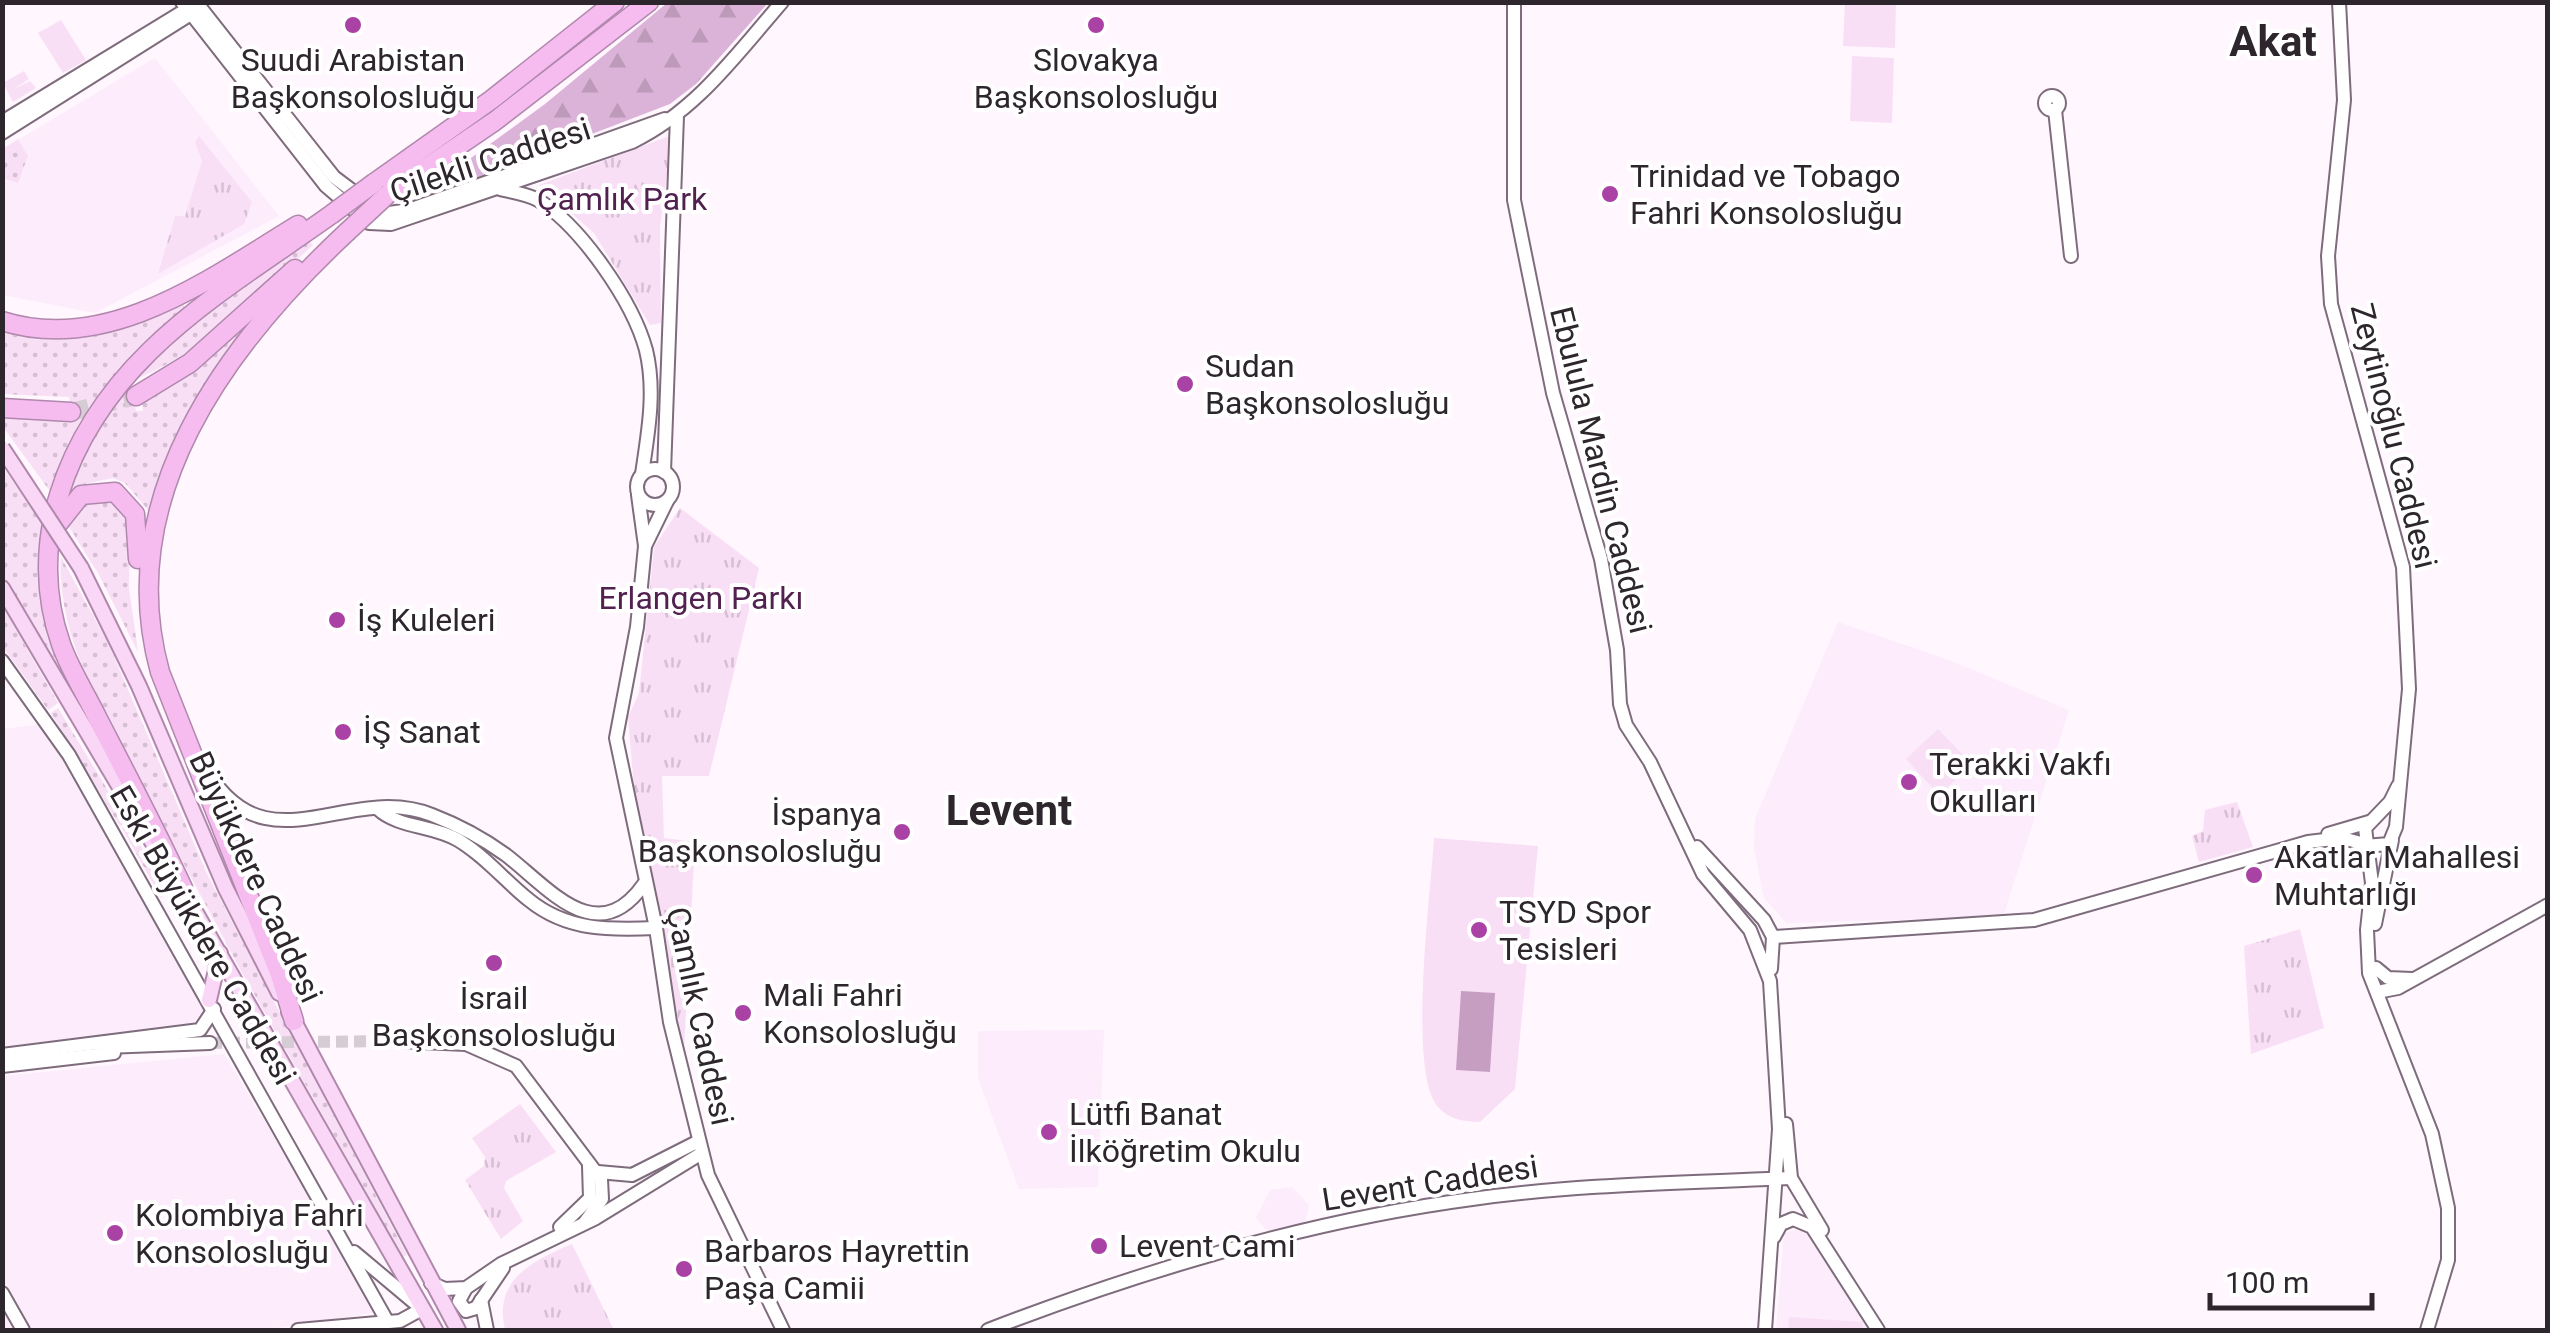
<svg xmlns="http://www.w3.org/2000/svg" width="2550" height="1333" font-family="Roboto,sans-serif">
<style>
.built{fill:#fdecfb}
.grass{fill:url(#grass-dots)}
.forest{fill:url(#forest-firs)}
.park{fill:url(#park-tufts)}
.garden{fill:#f9dff6}
.water{fill:#c69ec2}
.lines{fill:none;stroke-linecap:round;stroke-linejoin:round}
.secondary-tunnel{stroke:#d5ccd4;stroke-width:12;stroke-dasharray:12 6;stroke-linecap:butt}
.highway-tunnel{stroke:#d5ccd4;stroke-width:18;stroke-dasharray:18 9;stroke-linecap:butt}
.secondary-casing{stroke:#7e6c7c;stroke-width:16}
.primary-casing{stroke:#b088ac;stroke-width:18}
.highway-casing{stroke:#b088ac;stroke-width:21}
.secondary{stroke:#fff;stroke-width:12}
.primary{stroke:#fad7f6;stroke-width:14}
.highway{stroke:#f6bcf0;stroke-width:18}
.primary-bridge-casing{stroke:#b088ac;stroke-width:18;stroke-linecap:butt}
.highway-bridge-casing{stroke:#b088ac;stroke-width:21;stroke-linecap:butt}
.primary-bridge{stroke:#fad7f6;stroke-width:14}
.highway-bridge{stroke:#f6bcf0;stroke-width:18}
.poi-dot{fill:#aa42a5;stroke:#fff;stroke-width:4}
.labels{text-anchor:middle;stroke-width:8;stroke-linejoin:round;paint-order:stroke}
.poi-label{font-size:32px;fill:#2e262d;stroke:#fff;text-anchor:start}
.street-label{font-size:32px;fill:#2e262d;stroke:#fff}
.park-label{font-size:32px;fill:#52214f;stroke:#fff}
.district-label{font-size:42px;font-weight:bold;fill:#2e262d;stroke:#fff}
</style>
<defs>
<pattern id="grass-dots" width="8" height="8" patternUnits="userSpaceOnUse" patternTransform="scale(2.5)"><rect width="8" height="8" fill="#f9dff6"/><path d="M2 2h.1M6 6h.1" fill="none" stroke="#d6bfd3" stroke-width="1.8" stroke-linecap="round"/></pattern>
<pattern id="forest-firs" width="22" height="20" patternUnits="userSpaceOnUse" patternTransform="scale(2.5)"><rect width="22" height="20" fill="#dcb3d8"/><path d="M5 1l3.5 6h-7zM16 11l3.5 6h-7z" fill="#bd9aba"/></pattern>
<pattern id="park-tufts" width="24" height="20" patternUnits="userSpaceOnUse" patternTransform="scale(2.5)"><rect width="24" height="20" fill="#f9dff6"/><path d="M3 7l-1-3M5 7V3M7 7l1-3M15 17l-1-3M17 17v-4M19 17l1-3" fill="none" stroke="#d6bfd3"/></pattern>
</defs>
<rect width="100%" height="100%" fill="#fff6fe"/>
<g class="built">
<polygon points="155,58 279,216 95,313 3,295 3,149"/>
<polygon points="1838,622 1949,660 2069,710 2003,917 1786,923 1764,898 1754,848 1755,819"/>
<polygon points="44,724 80,789 165,916 209,996 205,1014 192,1024 3,1049 2,729"/>
<polygon points="1104,1030 1098,1187 1019,1189 978,1078 978,1031"/>
<polygon points="224,1054 327,1224 372,1313 263,1330 3,1330 3,1076"/>
<polygon points="1292,1187 1309,1205 1304,1227 1270,1235 1256,1218 1270,1190"/>
<polygon points="1794,1230 1805,1231 1868,1330 1776,1330 1784,1234"/>
</g>
<g class="grass">
<polygon points="18,139 28,156 18,183 2,178 3,149"/>
<path d="M309 241 313 245C260 294 200 355 131 381L136 411H143L142 404 204 364 254 319 177 436 149 511 125 483 113 478 69 487C105 372 216 306 309 241Z"/>
<path d="M183 305 187 310C126 357 67 416 52 494L3 427V415L73 422 69 397 3 394 2 332C63 352 127 331 183 305Z"/>
<polygon points="2,466 43,525 40,556 70,681 65,684 3,575"/>
<polygon points="113,498 130,518 129,588 138,652 98,573 64,519 76,502"/>
<path d="M61 557 108 643 207 874 407 1255 403 1257 240 969 100 707C78 661 58 609 61 557Z"/>
<polygon points="3,607 58,703 48,710 3,647"/>
<polygon points="58,708 127,822 120,826 51,713"/>
<polygon points="128,825 169,893 161,898 122,828"/>
</g>
<polygon class="forest" points="667,3 768,3 696,84 670,104 405,206 545,104"/>
<g class="park">
<polygon points="672,135 660,228 661,323 650,325 594,233 539,185"/>
<polygon points="199,136 252,202 244,224 158,274 175,216 185,216 202,161 195,142"/>
<polygon points="680,508 759,568 709,776 662,776 664,838 695,842 684,1050 634,788 628,717 639,693 654,547"/>
<polygon points="2237,802 2253,847 2199,862 2192,836 2203,831 2205,810"/>
<polygon points="2300,929 2324,1028 2251,1054 2244,946"/>
<polygon points="520,1104 556,1152 506,1181 504,1188 523,1221 501,1239 465,1180 484,1166 485,1157 472,1138"/>
<path d="M572 1244 614 1330H505C493 1280 532 1261 572 1244Z"/>
</g>
<g class="garden">
<polygon points="1845,3 1896,3 1895,48 1843,46"/>
<polygon points="61,20 86,60 63,73 38,33"/>
<polygon points="1852,56 1894,58 1892,123 1850,121"/>
<polygon points="24,71 29,79 14,89 30,81 36,88 13,102 3,83"/>
<polygon points="1938,729 1972,764 1939,795 1906,759"/>
<path d="M1434 838 1538 846 1515 1089 1480 1122C1465 1122 1448 1119 1438 1107 1407 1071 1431 891 1434 838Z"/>
<polygon points="501,1129 520,1158 503,1168 485,1139"/>
<polygon points="1789,1317 1863,1322 1862,1330 1788,1330"/>
</g>
<polygon class="water" points="1461,991 1495,993 1490,1072 1456,1070"/>
<g class="lines">
<polyline class="secondary-tunnel" points="210,1043 400,1041"/>
<polyline class="highway-tunnel" points="71,412 136,396"/>
<g class="secondary-casing">
<g id="secondary">
<path d="M182 2 326 186 369 223 391 224 632 142C696 111 736 55 782 2"/>
<polyline points="196,2 334,177 383,214 409,210 665,119"/>
<polyline points="1514,2 1514,200 1553,393 1601,559 1617,650 1620,704 1626,725 1650,762 1703,874 1750,930 1770,981 1779,1129 1765,1330"/>
<polyline points="2339,2 2344,100 2328,256 2331,304 2403,567 2409,689 2396,827 2389,844 2365,846"/>
<circle cx="2052" cy="103" r="7"/>
<polyline points="2055,110 2071,256"/>
<polyline points="2,122 187,9"/>
<polyline points="2,133 194,12"/>
<path d="M500 189C512 192 527 194 538 200 581 226 633 302 646 350 656 391 648 433 642 474"/>
<circle cx="655" cy="487" r="18"/>
<polyline points="664,472 677,116"/>
<polyline points="638,495 645,546"/>
<polyline points="667,501 645,546 637,627 616,738 656,928 670,1022 708,1175 783,1330"/>
<polyline points="2,661 69,755 387,1321"/>
<path d="M204 766C265 874 347 781 432 815 458 825 484 839 506 855 549 888 597 951 644 884"/>
<polyline points="2398,786 2390,802 2365,828 2372,883 2367,930 2369,973 2432,1134 2448,1208 2448,1260 2427,1330"/>
<path d="M378 809C398 828 433 825 458 840 485 856 505 881 529 900 567 931 610 930 656 928"/>
<polyline points="2328,834 2369,822"/>
<polyline points="1697,847 1764,920 1773,937 1771,969"/>
<polyline points="2375,924 2392,840"/>
<polyline points="1773,937 2034,920 2308,842 2342,838 2365,844"/>
<polyline points="2376,968 2388,978 2412,979"/>
<polyline points="2377,992 2398,988 2548,905"/>
<polyline points="400,1041 466,1044 516,1066 601,1179 602,1199 585,1222"/>
<polyline points="105,1047 210,1043"/>
<polyline points="2,1055 200,1030 214,1009"/>
<polyline points="2,1066 114,1053"/>
<polyline points="1786,1124 1791,1178 1822,1230"/>
<polyline points="598,1172 632,1175 699,1141"/>
<polyline points="560,1227 590,1198 589,1166"/>
<polyline points="1774,1237 1781,1224 1793,1219 1812,1227 1878,1330"/>
<polyline points="431,1283 445,1289 466,1288 501,1264 596,1218 702,1153"/>
<polyline points="466,1288 459,1301 466,1311 476,1308 503,1268"/>
<polyline points="2,1293 23,1330"/>
<polyline points="481,1300 487,1330"/>
<polyline points="298,1330 400,1321 422,1309 354,1252"/>
<path d="M988 1330C1144 1270 1306 1221 1472 1199 1578 1184 1684 1183 1791 1178"/>
</g>
</g>
<g class="primary-casing">
<g id="primary">
<polyline points="81,568 139,686 226,889 279,993"/>
<polyline points="2,588 154,845"/>
<polyline points="177,880 435,1330"/>
<polyline points="209,1000 220,953"/>
<polyline points="289,1012 458,1330"/>
</g>
</g>
<g class="highway-casing">
<g id="highway">
<polyline points="374,183 491,100 615,2"/>
<polyline points="389,193 495,121 649,2"/>
<path d="M2 321C108 355 211 278 298 225"/>
<polyline points="136,396 190,363 295,269"/>
<polyline points="2,408 71,412"/>
<polyline points="58,524 81,495 115,492 135,514 138,559"/>
<path d="M183 888C156 830 127 775 98 719 86 694 70 670 61 644 44 596 44 544 59 495 101 358 221 293 332 214"/>
<path d="M294 1021 280 975 160 672C112 498 225 346 347 232"/>
</g>
</g>
<use href="#secondary" class="secondary"/>
<use href="#primary" class="primary"/>
<use href="#highway" class="highway"/>
<g class="primary-bridge-casing">
<polyline id="primary-bridge" points="2,448 81,568"/>
</g>
<g class="highway-bridge-casing">
<g id="highway-bridge">
<polyline points="332,214 374,183"/>
<polyline points="347,232 389,193"/>
</g>
</g>
<use href="#primary-bridge" class="primary-bridge"/>
<use href="#highway-bridge" class="highway-bridge"/>
</g>
<g class="poi-dot">
<circle cx="353" cy="25" r="10"/>
<circle cx="1096" cy="25" r="10"/>
<circle cx="1610" cy="194" r="10"/>
<circle cx="1185" cy="384" r="10"/>
<circle cx="337" cy="620" r="10"/>
<circle cx="343" cy="732" r="10"/>
<circle cx="1909" cy="782" r="10"/>
<circle cx="902" cy="832" r="10"/>
<circle cx="2254" cy="875" r="10"/>
<circle cx="1479" cy="930" r="10"/>
<circle cx="494" cy="963" r="10"/>
<circle cx="743" cy="1013" r="10"/>
<circle cx="1049" cy="1132" r="10"/>
<circle cx="115" cy="1233" r="10"/>
<circle cx="1099" cy="1246" r="10"/>
<circle cx="684" cy="1269" r="10"/>
</g>
<g class="labels">
<g class="poi-label">
<text x="353" y="71" text-anchor="middle">Suudi Arabistan<tspan x="353" dy="37">Başkonsolosluğu</tspan></text>
<text x="1096" y="71" text-anchor="middle">Slovakya<tspan x="1096" dy="37">Başkonsolosluğu</tspan></text>
<text x="1630" y="187">Trinidad ve Tobago<tspan x="1630" dy="37">Fahri Konsolosluğu</tspan></text>
<text x="1205" y="377">Sudan<tspan x="1205" dy="37">Başkonsolosluğu</tspan></text>
<text x="357" y="631">İş Kuleleri</text>
<text x="363" y="743">İŞ Sanat</text>
<text x="1929" y="775">Terakki Vakfı<tspan x="1929" dy="37">Okulları</tspan></text>
<text x="882" y="825" text-anchor="end">İspanya<tspan x="882" dy="37">Başkonsolosluğu</tspan></text>
<text x="2274" y="868">Akatlar Mahallesi<tspan x="2274" dy="37">Muhtarlığı</tspan></text>
<text x="1499" y="923">TSYD Spor<tspan x="1499" dy="37">Tesisleri</tspan></text>
<text x="763" y="1006">Mali Fahri<tspan x="763" dy="37">Konsolosluğu</tspan></text>
<text x="494" y="1009" text-anchor="middle">İsrail<tspan x="494" dy="37">Başkonsolosluğu</tspan></text>
<text x="1069" y="1125">Lütfi Banat<tspan x="1069" dy="37">İlköğretim Okulu</tspan></text>
<text x="135" y="1226">Kolombiya Fahri<tspan x="135" dy="37">Konsolosluğu</tspan></text>
<text x="1119" y="1257">Levent Cami</text>
<text x="704" y="1262">Barbaros Hayrettin<tspan x="704" dy="37">Paşa Camii</tspan></text>
</g>
<g class="street-label">
<text transform="translate(490 160) rotate(-18)" y="11">Çilekli Caddesi</text>
<text transform="translate(2394 436) rotate(76)" y="11">Zeytinoğlu Caddesi</text>
<text transform="translate(1601 470) rotate(76)" y="11">Ebulula Mardin Caddesi</text>
<text transform="translate(256 877) rotate(65)" y="11">Büyükdere Caddesi</text>
<text transform="translate(203 935) rotate(60)" y="11">Eski Büyükdere Caddesi</text>
<text transform="translate(700 1016) rotate(78)" y="11">Çamlık Caddesi</text>
<text transform="translate(1430 1183) rotate(-9)" y="11">Levent Caddesi</text>
</g>
<g class="park-label">
<text x="622" y="210">Çamlık Park</text>
<text x="701" y="609">Erlangen Parkı</text>
</g>
<g class="district-label">
<text x="2273" y="56">Akat</text>
<text x="1009" y="825">Levent</text>
</g>
</g>
<rect width="2550" height="1333" fill="none" stroke="#2e262d" stroke-width="10"/>
<path d="M2210 1293v15h162v-15" fill="none" stroke="#2e262d" stroke-width="5"/>
<text x="2225" y="1293" font-size="30" fill="#2e262d" stroke="#ffffff" stroke-width="8" paint-order="stroke">100 m</text>
</svg>
